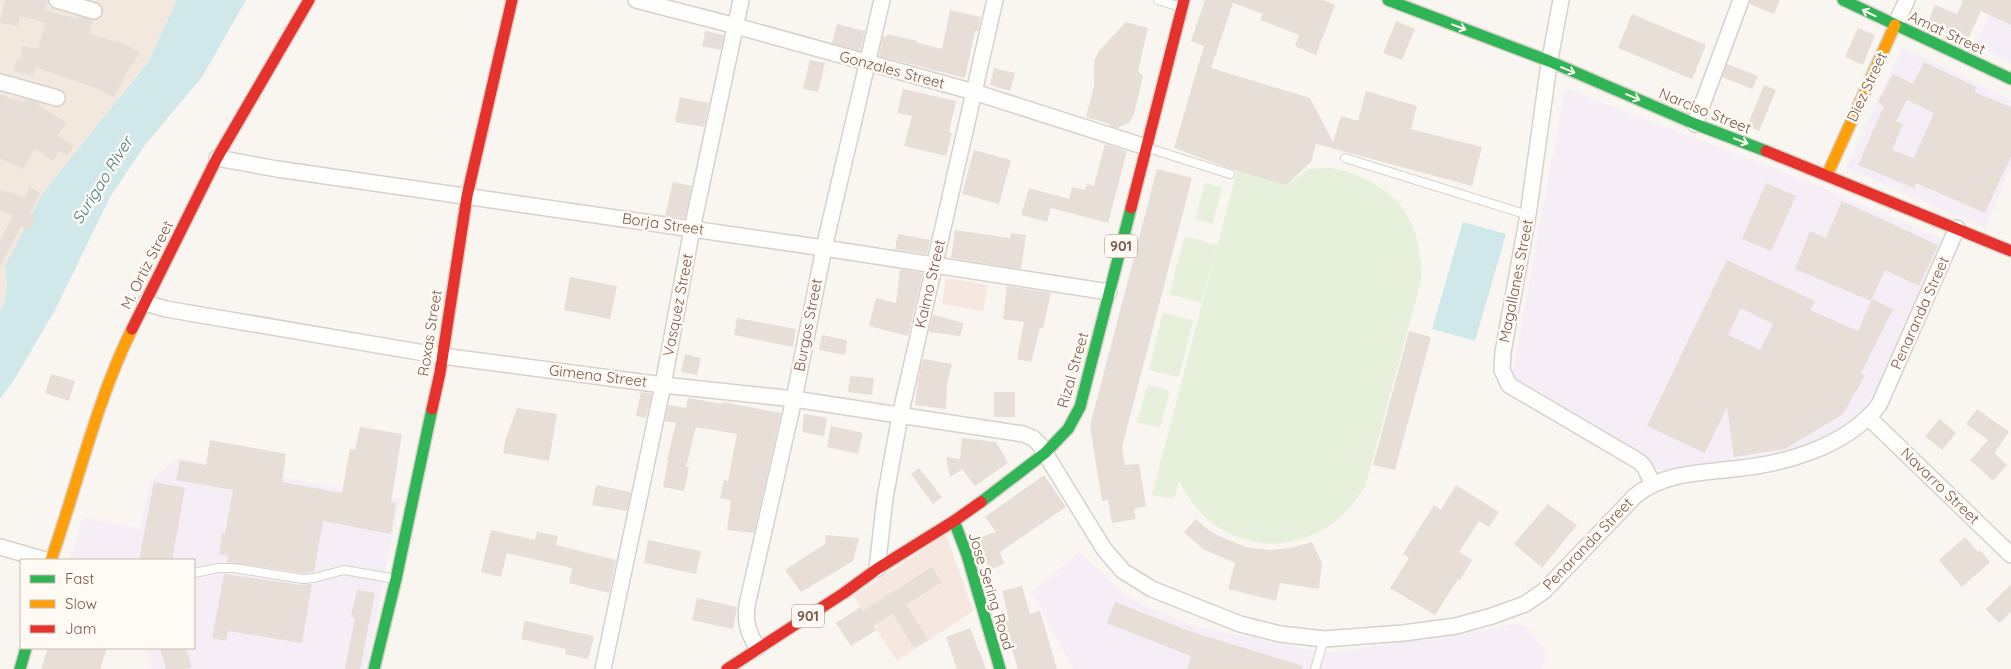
<svg xmlns="http://www.w3.org/2000/svg" width="2011" height="669" font-family="Quicksand,sans-serif">
<style>
.residential{fill:#f2e8de}
.commercial{fill:#f6e8e1}
.education{fill:#f6eef6}
.green{fill:#e7f0db}
.water{fill:#d0e8ea}
.building{fill:#e6ded7;fill-rule:evenodd}
.lines{fill:none;stroke-linecap:round;stroke-linejoin:round}
.lane-casing{stroke:#d7d1cb;stroke-width:10}
.street-casing{stroke:#d7d1cb;stroke-width:18}
.fast-casing{stroke:#d9d2cb;stroke-width:14}
.slow-casing{stroke:#d9d2cb;stroke-width:14}
.jam-casing{stroke:#d9d2cb;stroke-width:14}
.lane{stroke:#fefefd;stroke-width:8}
.street{stroke:#fefefd;stroke-width:15}
.fast{stroke:#30b455;stroke-width:11}
.slow{stroke:#ff9f0a;stroke-width:11}
.jam{stroke:#e5322d;stroke-width:11}
.oneway{stroke:#fffaf3}
.labels{text-anchor:middle;stroke-width:5;stroke-linejoin:round;paint-order:stroke}
.shield{fill:#fffaf3;stroke:#a28b7f;stroke-width:1}
.shield-label{font-size:14px;font-weight:bold;fill:#7a5c4d}
.street-label{font-size:15px;fill:#7a5c4d;stroke:#fffaf3}
.water-label{font-size:16px;font-style:italic;fill:#437c86;stroke:#fffaf3}
</style>
<rect width="100%" height="100%" fill="#f9f5f0"/>
<polygon class="residential" points="0,0 177,0 148,61 80,147 5,266 7,287 5,301 0,310"/>
<g class="commercial">
<polygon points="946,278 988,285 983,311 942,304"/>
<polygon points="946,534 973,611 897,661 854,596"/>
</g>
<g class="education">
<polygon points="1996,0 2011,0 2011,64 1975,45"/>
<polygon points="1902,47 2011,100 2011,166 1986,228 1846,168"/>
<polygon points="1565,88 1816,185 1947,241 1876,392 1863,414 1837,432 1815,442 1781,454 1662,472 1632,451 1511,382"/>
<polygon points="178,458 400,499 366,669 152,669 145,648 194,648 194,560 70,560 83,517 140,529 151,480"/>
<polygon points="1079,552 1127,596 1154,610 1195,626 1308,649 1331,652 1492,629 1516,623 1528,628 1548,655 1541,669 1073,669 1032,592"/>
</g>
<g class="green">
<path d="M1332 168C1394 182 1423 217 1421 281L1365 487C1354 502 1343 518 1326 528 1270 561 1207 539 1179 481L1174 499 1152 495 1237 171 1286 185 1309 169Z"/>
<polygon points="1205,183 1222,188 1212,224 1195,219"/>
<polygon points="1185,236 1217,245 1201,303 1169,294"/>
<polygon points="1163,313 1193,320 1179,377 1149,370"/>
<polygon points="1148,385 1170,391 1160,428 1137,422"/>
</g>
<g class="water">
<polygon points="177,0 246,0 202,77 145,145 110,197 55,310 14,380 0,399 0,310 5,301 7,287 5,266 43,193 148,62"/>
<polygon points="1463,222 1506,234 1475,341 1432,329"/>
</g>
<g class="building">
<polygon points="5,0 48,0 45,10 77,19 78,16 93,20 89,34 121,43 140,52 133,65 131,64 114,97 93,87 35,67 33,76 13,71 17,59 20,60 23,46 38,49 46,23 20,16 18,26 0,23"/>
<polygon points="1205,0 1323,0 1335,5 1316,55 1295,46 1299,35 1260,20 1263,14 1233,3 1211,68 1310,98 1333,142 1341,116 1358,121 1366,91 1417,106 1411,129 1482,147 1472,186 1316,144 1311,162 1286,185 1237,171 1174,148 1204,46 1191,41"/>
<polygon points="1750,0 1780,0 1774,14 1750,4"/>
<polygon points="1960,0 2011,0 2011,25 1981,11 1967,41 1927,25 1935,5 1957,14 1963,1"/>
<polygon points="950,10 981,17 978,31 975,31 965,78 879,56 883,36 886,37 887,34 917,41 917,43 942,49"/>
<polygon points="1632,14 1706,45 1692,79 1618,48"/>
<polygon points="1396,21 1415,29 1402,60 1383,53"/>
<polygon points="1126,22 1148,28 1138,71 1143,76 1134,114 1129,123 1117,128 1110,126 1110,124 1086,117 1094,86 1094,61 1099,51"/>
<polygon points="837,24 865,31 860,51 832,43"/>
<polygon points="1858,28 1875,35 1863,65 1845,57"/>
<polygon points="705,31 724,35 721,50 702,46"/>
<polygon points="810,60 825,63 818,92 803,89"/>
<path d="M1924 62 1976 87 1974 92 2011 107V156L1985 213 1916 183 1914 188 1858 165 1884 106 1878 102 1893 74 1913 84ZM1907 100 1934 113 1914 158 1892 150 1903 124 1896 121Z"/>
<polygon points="1727,64 1758,76 1752,89 1722,77"/>
<polygon points="994,68 1015,73 1010,91 990,85"/>
<polygon points="1764,85 1776,90 1759,131 1747,126"/>
<polygon points="903,89 956,101 949,132 952,133 946,156 904,146 912,116 897,113"/>
<polygon points="0,95 24,102 25,99 40,103 39,106 66,122 58,136 74,145 68,156 59,151 53,161 34,148 24,169 0,158"/>
<polygon points="680,97 709,103 704,127 675,122"/>
<polygon points="1105,144 1127,151 1108,223 1051,208 1047,222 1021,215 1029,188 1069,199 1072,187 1085,190 1087,184 1094,186"/>
<polygon points="974,150 1011,160 999,204 962,194"/>
<polygon points="1157,169 1192,178 1122,447 1125,465 1139,464 1146,506 1134,509 1136,519 1112,523 1108,500 1102,501 1090,426"/>
<polygon points="673,182 692,186 685,218 665,216"/>
<polygon points="1766,183 1796,196 1771,251 1742,239"/>
<polygon points="30,187 40,193 30,214 36,217 30,230 21,226 0,267 0,241 13,215 0,211 0,190 25,197"/>
<polygon points="1842,201 1938,245 1919,286 1885,270 1871,301 1795,269 1810,231 1826,238"/>
<polygon points="955,230 1010,238 1011,233 1026,235 1021,269 951,258"/>
<polygon points="898,234 930,240 927,254 895,249"/>
<path d="M1727 260 1815 301 1810 310 1858 331 1872 299 1893 309 1861 373 1865 375 1843 414 1785 449 1734 457 1727 407 1705 453 1647 426ZM1741 308 1773 324 1760 350 1728 335Z"/>
<polygon points="900,269 923,273 908,336 869,326 876,298 896,303"/>
<polygon points="570,277 617,286 610,319 564,310"/>
<polygon points="1007,286 1051,293 1043,328 1040,328 1031,362 1017,359 1024,322 1003,319"/>
<polygon points="933,315 964,323 960,336 929,332"/>
<polygon points="737,318 796,329 793,347 734,335"/>
<polygon points="1409,331 1431,337 1395,470 1373,465"/>
<polygon points="822,335 847,340 845,355 819,350"/>
<polygon points="685,354 701,358 697,375 681,372"/>
<polygon points="923,359 952,364 947,383 946,409 915,405 918,380"/>
<polygon points="51,374 75,381 69,401 45,393"/>
<polygon points="850,376 874,378 872,395 848,392"/>
<polygon points="641,392 652,394 646,418 636,416"/>
<rect x="994" y="392" width="21" height="25"/>
<polygon points="688,398 722,404 723,402 781,413 754,533 727,530 731,500 720,498 724,480 728,481 737,434 696,427 686,467 689,468 684,491 663,487 668,460 667,460 676,423 665,421 668,405 686,408"/>
<polygon points="517,408 557,414 549,461 503,453 505,441"/>
<polygon points="1977,409 2009,432 1994,453 2007,465 1993,481 1970,460 1988,440 1966,424"/>
<polygon points="804,414 827,418 824,436 802,432"/>
<polygon points="1940,419 1956,433 1942,450 1925,436"/>
<polygon points="831,426 863,433 858,454 827,447"/>
<polygon points="360,427 402,434 391,502 396,503 391,534 323,521 314,572 303,573 227,562 228,556 219,554 222,533 225,534 233,490 176,480 180,460 206,465 210,440 286,454 282,482 342,493 350,449 355,450"/>
<polygon points="962,438 996,442 1008,463 975,486 962,469 950,477 946,457 960,459"/>
<polygon points="919,468 942,497 933,504 911,474"/>
<polygon points="1044,475 1066,507 1000,552 1004,564 989,570 978,538 996,532 985,517"/>
<polygon points="154,482 185,488 172,560 139,560"/>
<polygon points="596,485 631,492 627,511 592,505"/>
<polygon points="1456,485 1499,512 1489,527 1479,521 1459,552 1472,560 1460,580 1458,579 1435,615 1390,588 1409,558 1403,554 1434,505 1441,510"/>
<polygon points="1548,504 1577,525 1542,568 1514,544"/>
<polygon points="1196,519 1207,529 1219,536 1246,547 1269,550 1290,548 1312,542 1322,563 1319,589 1280,583 1276,601 1228,589 1235,563 1203,549 1184,532"/>
<polygon points="491,530 535,540 537,532 558,536 556,545 616,560 609,593 569,583 572,568 507,553 501,577 481,572"/>
<polygon points="826,535 859,538 853,561 801,592 785,570 825,544"/>
<polygon points="1965,537 1978,552 1980,550 1990,562 1962,587 1939,560"/>
<polygon points="648,540 701,551 696,574 644,563"/>
<polygon points="932,567 942,582 906,605 928,640 914,648 893,613 873,626 876,630 851,646 836,623 861,607 863,611"/>
<polygon points="224,574 302,585 312,584 302,643 228,631 226,641 212,638"/>
<polygon points="2011,584 2011,612 1999,623 1986,609"/>
<polygon points="1022,586 1030,614 1040,611 1057,669 1018,669 1003,622 1009,620 1002,591"/>
<polygon points="357,590 375,593 360,669 345,669 355,618 351,617"/>
<polygon points="697,598 737,607 733,629 692,620"/>
<polygon points="1115,602 1192,632 1303,666 1302,669 1187,669 1191,656 1107,623"/>
<polygon points="525,621 594,636 588,659 565,654 566,649 521,639"/>
<polygon points="970,628 986,669 957,669 946,637"/>
<polygon points="48,648 107,648 100,669 41,669"/>
<polygon points="160,648 186,648 192,667 185,669 166,669"/>
</g>
<g class="lines">
<g class="lane-casing">
<g id="lane">
<polyline points="1158,0 1180,7"/>
<polyline points="1148,148 1230,174"/>
<polyline points="1345,158 1528,215"/>
<polyline points="194,573 218,568 234,568 303,579 314,578 344,570 396,579"/>
<polyline points="1315,669 1324,639"/>
</g>
</g>
<g class="street-casing">
<g id="street">
<polyline points="57,0 94,11"/>
<polyline points="636,0 736,26 974,92 1146,147"/>
<polyline points="1561,0 1549,64 1528,215 1503,352 1502,370 1509,385 1640,462 1645,468 1653,484"/>
<polyline points="1895,25 1907,0"/>
<polyline points="0,82 57,98"/>
<polyline points="1695,124 1741,0"/>
<polyline points="217,158 277,169 824,248 1109,292"/>
<path d="M145 303 166 309 442 356 663 385 794 399 1023 434 1033 438 1040 445 1104 549 1123 571 1152 589 1240 624 1280 634 1324 639 1403 633 1456 626 1492 616 1525 604 1544 591 1635 496C1663 473 1699 473 1733 469 1785 464 1846 447 1879 405L1957 228"/>
<polyline points="1869,418 2011,555"/>
<polyline points="0,547 45,560"/>
<polyline points="877,569 885,498 900,416 995,0"/>
<path d="M757 648C748 631 745 624 747 605L794 399 824 248 882 0"/>
<polyline points="603,669 663,385 692,229 741,0"/>
</g>
</g>
<g class="fast-casing">
<g id="fast">
<polyline points="1388,0 1549,61 1695,124 1766,151"/>
<polyline points="1843,0 2011,79"/>
<polyline points="981,502 1045,453 1068,429 1080,407 1131,208"/>
<polyline points="954,521 967,555 1000,669"/>
<polyline points="20,669 26,648"/>
<polyline points="374,669 396,579 432,409"/>
</g>
</g>
<g class="slow-casing">
<g id="slow">
<polyline points="1827,175 1895,25"/>
<path d="M51 560C78 483 96 402 132 329"/>
</g>
</g>
<g class="jam-casing">
<g id="jam">
<polyline points="1766,151 2011,251"/>
<polyline points="1131,208 1184,0"/>
<polyline points="132,329 217,158 309,0"/>
<polyline points="432,409 440,373 467,196 512,0"/>
<polyline points="727,669 844,593 877,569 954,521 981,502"/>
</g>
</g>
<use href="#lane" class="lane"/>
<use href="#street" class="street"/>
<use href="#fast" class="fast"/>
<use href="#slow" class="slow"/>
<use href="#jam" class="jam"/>
</g>
<defs><path id="oneway-shaft" d="M-6 0H5M1.5-3L5.5 0L1.5 3" fill="none" stroke-width="1.6" stroke-linecap="round" stroke-linejoin="round" transform="scale(1.25)"/></defs>
<g class="oneway">
<use href="#oneway-shaft" transform="translate(1869 13) rotate(-154)"/>
<use href="#oneway-shaft" transform="translate(1459 27) rotate(21)"/>
<use href="#oneway-shaft" transform="translate(1568 70) rotate(23)"/>
<use href="#oneway-shaft" transform="translate(1633 97) rotate(23)"/>
<use href="#oneway-shaft" transform="translate(1741 141) rotate(21)"/>
</g>
<g class="labels">
<g class="shield">
<rect x="1105" y="234.5" width="32" height="23" rx="4"/>
<rect x="792" y="604.5" width="32" height="23" rx="4"/>
</g>
<g class="shield-label">
<text x="1121" y="251">901</text>
<text x="808" y="621">901</text>
</g>
<g class="street-label">
<text transform="translate(1947 33) rotate(25)" y="5">Amat Street</text>
<text transform="translate(892 70) rotate(15)" y="5">Gonzales Street</text>
<text transform="translate(1867 87) rotate(-65)" y="5">Diez Street</text>
<text transform="translate(1705 111) rotate(22)" y="5">Narciso Street</text>
<text transform="translate(663 224) rotate(8)" y="5">Borja Street</text>
<text transform="translate(147 265) rotate(-63)" y="5">M. Ortiz Street</text>
<text transform="translate(1516 281) rotate(-79)" y="5">Magallanes Street</text>
<text transform="translate(930 284) rotate(-77)" y="5">Kaimo Street</text>
<text transform="translate(678 305) rotate(-79)" y="5">Vasquez Street</text>
<text transform="translate(1920 313) rotate(-66)" y="5">Penaranda Street</text>
<text transform="translate(808 325) rotate(-79)" y="5">Burgos Street</text>
<text transform="translate(430 333) rotate(-81)" y="5">Roxas Street</text>
<text transform="translate(1073 370) rotate(-74)" y="5">Rizal Street</text>
<text transform="translate(598 376) rotate(7)" y="5">Gimena Street</text>
<text transform="translate(1940 486) rotate(44)" y="5">Navarro Street</text>
<text transform="translate(1588 544) rotate(-46)" y="5">Penaranda Street</text>
<text transform="translate(991 591) rotate(73)" y="5">Jose Sering Road</text>
</g>
<g class="water-label">
<text transform="translate(102 180) rotate(-58)" y="6">Surigao River</text>
</g>
</g>
<rect x="20" y="559" width="175" height="90" fill="#fffaf3" stroke="#cabbb1"/>
<rect x="30" y="575" width="25" height="8" fill="#30b455" stroke="#cabbb1"/>
<text x="65" y="584" font-size="15" fill="#7a5c4d">Fast</text>
<rect x="30" y="600" width="25" height="8" fill="#ff9f0a" stroke="#cabbb1"/>
<text x="65" y="609" font-size="15" fill="#7a5c4d">Slow</text>
<rect x="30" y="625" width="25" height="8" fill="#e5322d" stroke="#cabbb1"/>
<text x="65" y="634" font-size="15" fill="#7a5c4d">Jam</text>
</svg>
